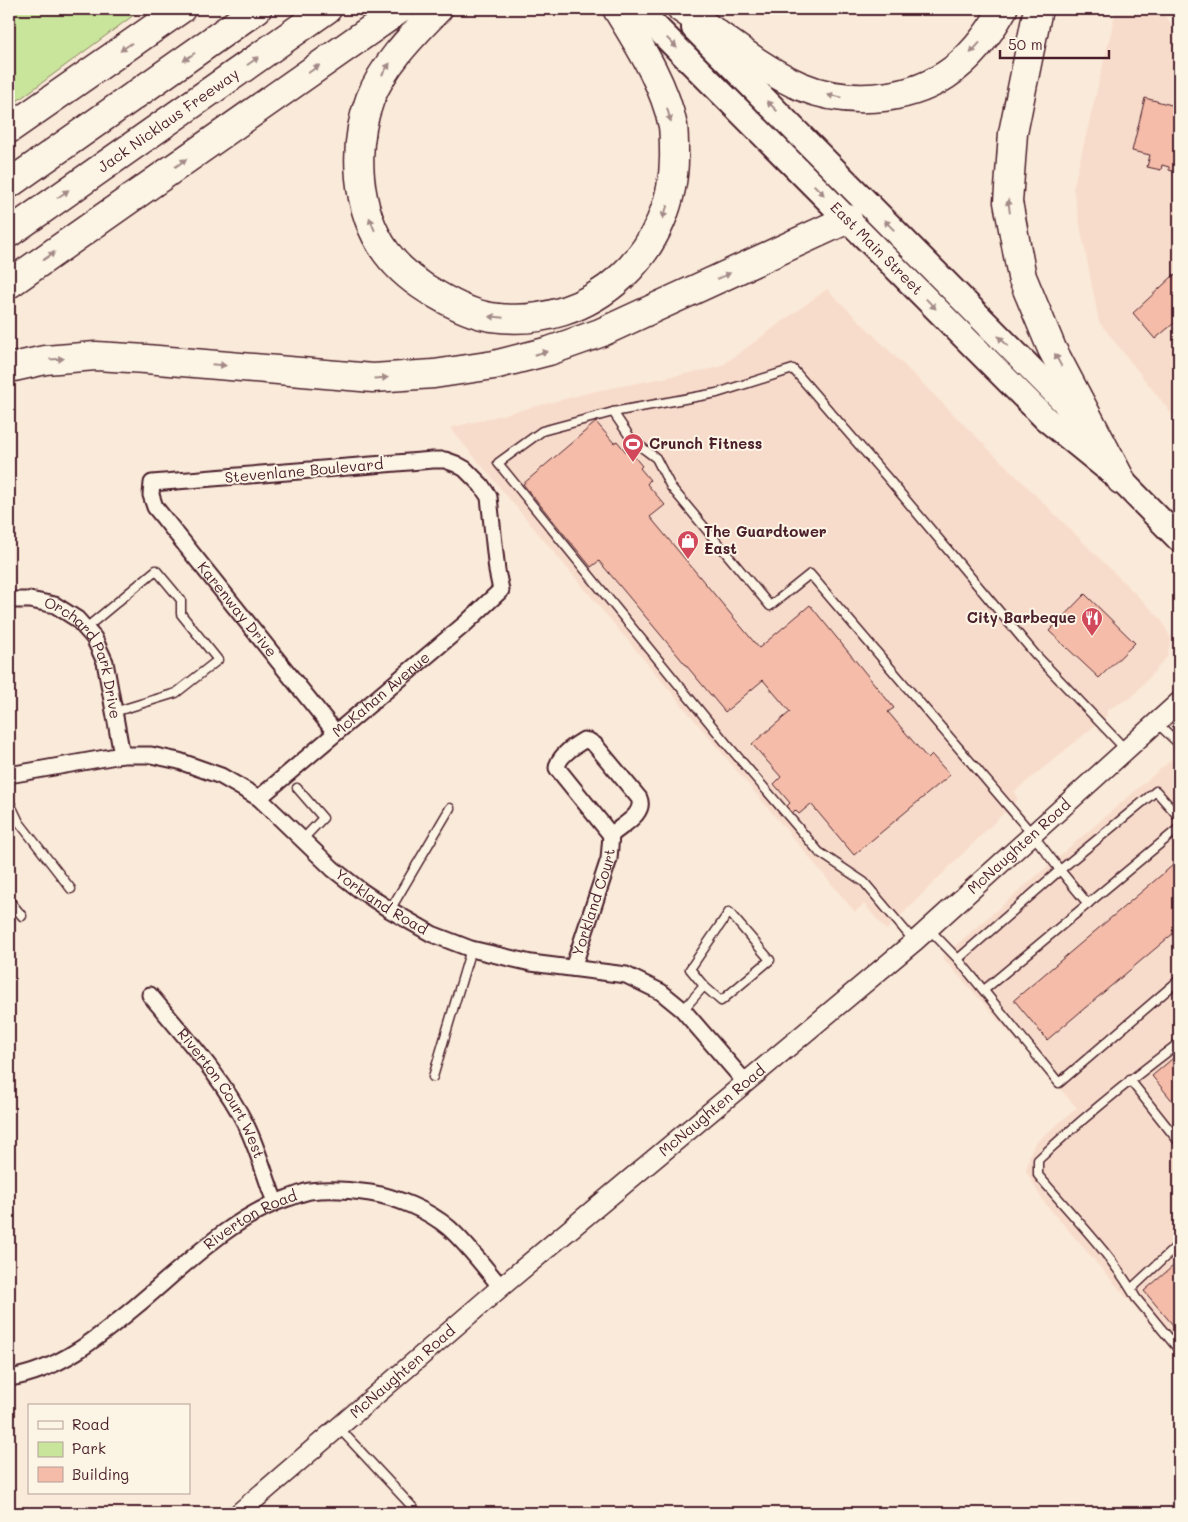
<svg xmlns="http://www.w3.org/2000/svg" width="1188" height="1522" font-family="Mali,sans-serif">
<style>
.built{fill:#f8dccb}
.green{fill:#c9e49b;stroke:#8a8263}
.building{fill:#f4bca9;stroke:#4a1f2b}
.lines{fill:none;stroke-linecap:round;stroke-linejoin:round}
.service-casing{stroke:#4a1f2b;stroke-width:11}
.minor-casing{stroke:#4a1f2b;stroke-width:19}
.tertiary-casing{stroke:#4a1f2b;stroke-width:22}
.primary-casing{stroke:#4a1f2b;stroke-width:28}
.motorway-casing{stroke:#4a1f2b;stroke-width:31}
.service{stroke:#fcf5e5;stroke-width:8}
.minor{stroke:#fcf5e5;stroke-width:15}
.tertiary{stroke:#fcf5e5;stroke-width:19}
.primary{stroke:#fcf5e5;stroke-width:24}
.motorway{stroke:#fcf5e5;stroke-width:28}
.oneway{fill:#a38a88}
.labels{text-anchor:middle;stroke-width:4;stroke-linejoin:round;paint-order:stroke}
.street-label{font-size:15px;fill:#4a1f2b;stroke:#fcf5e5}
.poi-label{font-size:15px;font-weight:bold;fill:#4a1f2b;stroke:#fcf5e5;text-anchor:start}
</style>
<rect width="100%" height="100%" fill="#faead9"/>
<filter id="ink" filterUnits="userSpaceOnUse"><feTurbulence type="fractalNoise" baseFrequency=".02" numOctaves="2"/><feDisplacementMap in="SourceGraphic" scale="10" xChannelSelector="R" yChannelSelector="G"/><feConvolveMatrix kernelMatrix="1 2 1 2 8 2 1 2 1" color-interpolation-filters="sRGB"/></filter>
<g filter="url(#ink)">
<g class="built">
<polygon points="1132,9 1159,9 1179,33 1179,423 1099,322 1073,189 1116,11"/>
<polygon points="827,289 1161,619 1171,639 1167,657 1132,697 1107,710 1107,716 1014,792 1018,799 886,930 864,904 855,912 450,428 596,391 720,367"/>
<polygon points="1179,753 1179,1358 1043,1201 1026,1171 1030,1153 1035,1143 1077,1108 942,957"/>
</g>
<polygon class="green" points="9,9 142,9 9,107"/>
<g class="building">
<polygon points="1145,98 1179,107 1179,173 1169,170 1169,167 1162,165 1161,170 1147,167 1150,155 1132,151"/>
<polygon points="1175,274 1179,279 1179,319 1155,339 1133,313"/>
<polygon points="596,422 614,443 617,441 626,452 629,450 642,466 640,468 650,480 647,484 665,505 650,517 759,648 810,605 894,708 888,712 928,759 932,755 950,775 854,855 811,804 799,814 795,810 791,815 785,808 790,803 774,784 781,777 752,744 790,712 763,680 725,712 599,561 591,567 523,484"/>
<polygon points="1085,594 1135,643 1099,678 1049,631"/>
<polygon points="1179,860 1179,937 1175,932 1047,1040 1014,1000"/>
<polygon points="1179,1053 1179,1109 1152,1076"/>
<polygon points="1179,1261 1179,1332 1144,1291"/>
</g>
<g class="lines">
<g class="service-casing">
<g id="service">
<polyline points="613,412 632,440 656,458 671,487 770,606 810,574 1033,835 1060,870 958,959"/>
<polyline points="86,628 156,570 181,600 181,614 218,660 176,693 114,712"/>
<polyline points="1157,723 1179,744"/>
<polyline points="297,788 323,818 303,839"/>
<polyline points="9,801 19,822 71,889"/>
<polyline points="9,900 22,916"/>
<polyline points="1088,904 1060,870 1156,791 1179,817"/>
<polyline points="390,910 450,808"/>
<polygon points="729,912 770,960 721,1001 704,986 690,969"/>
<polyline points="929,929 958,959 1059,1083 1179,980"/>
<polyline points="914,941 864,882 819,852 726,743 498,463 542,431 613,412 717,393 793,369 891,482 1035,654 1126,750"/>
<polyline points="984,990 1179,828"/>
<polyline points="683,1010 704,986"/>
<path d="M1179 1043C1130 1080 1082 1118 1038 1160V1175C1070 1213 1112 1255 1136 1298L1179 1350"/>
<polyline points="433,1077 471,949"/>
<polyline points="1130,1080 1179,1142"/>
<polyline points="1131,1289 1179,1244"/>
<polyline points="338,1427 418,1513"/>
</g>
</g>
<g class="minor-casing">
<g id="minor">
<path id="s1" d="M9 600H30L55 605 77 619 94 638 105 662 122 755"/>
<path d="M584 740 589 741 595 745 639 798C646 814 622 825 611 835L557 768C558 756 574 746 584 740Z"/>
<path id="s2" d="M9 775 122 755H151L179 761 221 776 259 798 333 869 360 890 390 910 432 934 471 949 531 963 626 975 661 992 683 1010 746 1083"/>
<path id="s3" d="M259 798 466 623 501 590 497 571 489 497 481 485 465 469 456 464 445 460H433L152 483 151 495 155 507 335 732"/>
<path id="s4" d="M573 968 609 859 611 835"/>
<path id="s5" d="M150 995C185 1037 223 1078 247 1127 258 1150 266 1179 275 1202"/>
<path id="s6" d="M9 1378C58 1371 99 1337 135 1307 182 1268 231 1217 288 1198 295 1196 303 1192 310 1191 330 1188 350 1190 370 1193 396 1197 428 1210 449 1228 468 1245 484 1267 501 1287"/>
</g>
</g>
<g class="tertiary-casing">
<g id="tertiary">
<path id="s7" d="M239 1513 501 1287 915 941 1179 702"/>
</g>
</g>
<g class="primary-casing">
<g id="primary">
<path id="s8" d="M638 9 1046 419 1121 480 1179 539"/>
<polyline points="694,28 1063,401 1085,430"/>
</g>
</g>
<g class="motorway-casing">
<g id="motorway">
<path d="M438 9C412 36 384 64 370 99 352 147 356 210 386 252 400 271 417 284 437 295 454 305 472 314 491 317 592 332 677 250 674 151 674 143 674 134 673 126 664 83 639 45 617 9"/>
<path d="M682 9C719 34 759 68 800 86 845 105 905 102 946 75 970 59 989 34 1003 9"/>
<polyline points="1038,9 1013,133 1008,202 1022,277 1052,349 1121,480"/>
<polyline points="9,129 181,9"/>
<polyline points="9,184 257,9"/>
<path id="s9" d="M9 233 327 9"/>
<polyline points="9,284 400,9"/>
<polyline points="9,368 45,360 96,356 146,359 373,378 434,374 494,365 549,351 600,333 848,219"/>
</g>
</g>
<use href="#service" class="service"/>
<use href="#minor" class="minor"/>
<use href="#tertiary" class="tertiary"/>
<use href="#primary" class="primary"/>
<use href="#motorway" class="motorway"/>
</g>
<defs><path id="oneway-solid" d="M-6-.8H1V-3.2L6.5 0L1 3.2V.8H-6Z" transform="scale(1.25)"/></defs>
<g class="oneway">
<use href="#oneway-solid" transform="translate(672 43) rotate(45)"/>
<use href="#oneway-solid" transform="translate(126 47) rotate(145)"/>
<use href="#oneway-solid" transform="translate(975 48) rotate(132)"/>
<use href="#oneway-solid" transform="translate(189 57) rotate(145)"/>
<use href="#oneway-solid" transform="translate(253 61) rotate(-35)"/>
<use href="#oneway-solid" transform="translate(314 69) rotate(-35)"/>
<use href="#oneway-solid" transform="translate(386 69) rotate(-56)"/>
<use href="#oneway-solid" transform="translate(834 96) rotate(-170)"/>
<use href="#oneway-solid" transform="translate(772 106) rotate(-135)"/>
<use href="#oneway-solid" transform="translate(669 115) rotate(74)"/>
<use href="#oneway-solid" transform="translate(181 163) rotate(-35)"/>
<use href="#oneway-solid" transform="translate(819 190) rotate(45)"/>
<use href="#oneway-solid" transform="translate(63 194) rotate(-35)"/>
<use href="#oneway-solid" transform="translate(1009 206) rotate(-97)"/>
<use href="#oneway-solid" transform="translate(665 212) rotate(111)"/>
<use href="#oneway-solid" transform="translate(372 224) rotate(-112)"/>
<use href="#oneway-solid" transform="translate(889 225) rotate(-134)"/>
<use href="#oneway-solid" transform="translate(49 256) rotate(-35)"/>
<use href="#oneway-solid" transform="translate(724 276) rotate(-25)"/>
<use href="#oneway-solid" transform="translate(931 304) rotate(46)"/>
<use href="#oneway-solid" transform="translate(496 317) rotate(-174)"/>
<use href="#oneway-solid" transform="translate(1003 341) rotate(-135)"/>
<use href="#oneway-solid" transform="translate(541 353) rotate(-14)"/>
<use href="#oneway-solid" transform="translate(57 359) rotate(-4)"/>
<use href="#oneway-solid" transform="translate(1058 360) rotate(-118)"/>
<use href="#oneway-solid" transform="translate(219 365) rotate(5)"/>
<use href="#oneway-solid" transform="translate(381 378) rotate(-4)"/>
</g>
</g>
<defs>
<g id="stadium-pin" transform="scale(1.125)"><path d="M0 17L-7.5 6A9.5 9.5 0 1 1 7.5 6Z" fill="#d1495b" stroke="#fcf5e5"/><path d="M0-5a6.5 5 0 1 0 0 10a6.5 5 0 1 0 0-10ZM-3.5-1.8h7v3.6h-7Z" fill="#fff"/></g>
<g id="shop-pin" transform="scale(1.125)"><path d="M0 17L-7.5 6A9.5 9.5 0 1 1 7.5 6Z" fill="#d1495b" stroke="#fcf5e5"/><path d="M-5-2.5h2.3a2.7 3.5 0 0 1 5.4 0H5L5.5 6h-11ZM-1.5-2.5h3a1.5 2.3 0 0 0-3 0Z" fill="#fff"/></g>
<g id="restaurant-pin" transform="scale(1.125)"><path d="M0 17L-7.5 6A9.5 9.5 0 1 1 7.5 6Z" fill="#d1495b" stroke="#fcf5e5"/><path d="M-5-6h1v4h1v-4h1v4h1v-4h1v5L-1.5 .5V6h-2V.5L-5-1ZM5-6V6H3V1.5H1.5Q1.5-4 5-6Z" fill="#fff"/></g>
</defs>
<g fill-rule="evenodd">
<use href="#stadium-pin" x="633" y="444"/>
<use href="#shop-pin" x="688" y="541"/>
<use href="#restaurant-pin" x="1092" y="618"/>
</g>
<g class="labels">
<g class="street-label">
<text dy="5" stroke="none"><textPath href="#s9" startOffset="195">Jack Nicklaus Freeway</textPath></text>
<text dy="5" stroke="none"><textPath href="#s8" startOffset="338">East Main Street</textPath></text>
<text transform="translate(304 471) rotate(-5)" y="5">Stevenlane Boulevard</text>
<text dy="5" stroke="none"><textPath href="#s3" startOffset="922">Karenway Drive</textPath></text>
<text dy="5" stroke="none"><textPath href="#s1" startOffset="109">Orchard Park Drive</textPath></text>
<text dy="5" stroke="none"><textPath href="#s3" startOffset="160">McKahan Avenue</textPath></text>
<text dy="5" stroke="none"><textPath href="#s7" startOffset="1026">McNaughten Road</textPath></text>
<text dy="5" stroke="none"><textPath href="#s2" startOffset="422">Yorkland Road</textPath></text>
<text dy="5" stroke="none"><textPath href="#s4" startOffset="69">Yorkland Court</textPath></text>
<text dy="5" stroke="none"><textPath href="#s5" startOffset="122">Riverton Court West</textPath></text>
<text dy="5" stroke="none"><textPath href="#s7" startOffset="621">McNaughten Road</textPath></text>
<text dy="5" stroke="none"><textPath href="#s6" startOffset="292">Riverton Road</textPath></text>
<text dy="5" stroke="none"><textPath href="#s7" startOffset="216">McNaughten Road</textPath></text>
</g>
<g class="poi-label">
<text x="649" y="449">Crunch Fitness</text>
<text x="704" y="537">The Guardtower<tspan x="704" dy="17">East</tspan></text>
<text x="1076" y="623" text-anchor="end">City Barbeque</text>
</g>
</g>
<rect width="1188" height="1522" fill="none" stroke="#fcf5e5" stroke-width="30"/>
<rect x="15" y="15" width="1158" height="1492" fill="none" stroke="#4a1f2b" stroke-width="2" filter="url(#ink)"/>
<rect x="28" y="1404" width="162" height="90" fill="#fcf5e5" stroke="#b59f9b"/>
<rect x="38" y="1421" width="25" height="8" fill="#fcf5e5" stroke="#b59f9b"/>
<text x="72" y="1430" font-size="15" fill="#4a1f2b">Road</text>
<rect x="38" y="1442" width="25" height="15" fill="#c9e49b" stroke="#b59f9b"/>
<text x="72" y="1454" font-size="15" fill="#4a1f2b">Park</text>
<rect x="38" y="1467" width="25" height="15" fill="#f4bca9" stroke="#b59f9b"/>
<text x="72" y="1480" font-size="15" fill="#4a1f2b">Building</text>
<path d="M1000 50v8h109v-8" fill="none" stroke="#4a1f2b" stroke-width="2.5"/>
<text x="1008" y="50" font-size="15" fill="#4a1f2b" stroke="#fcf5e5" stroke-width="4" paint-order="stroke">50 m</text>
</svg>
